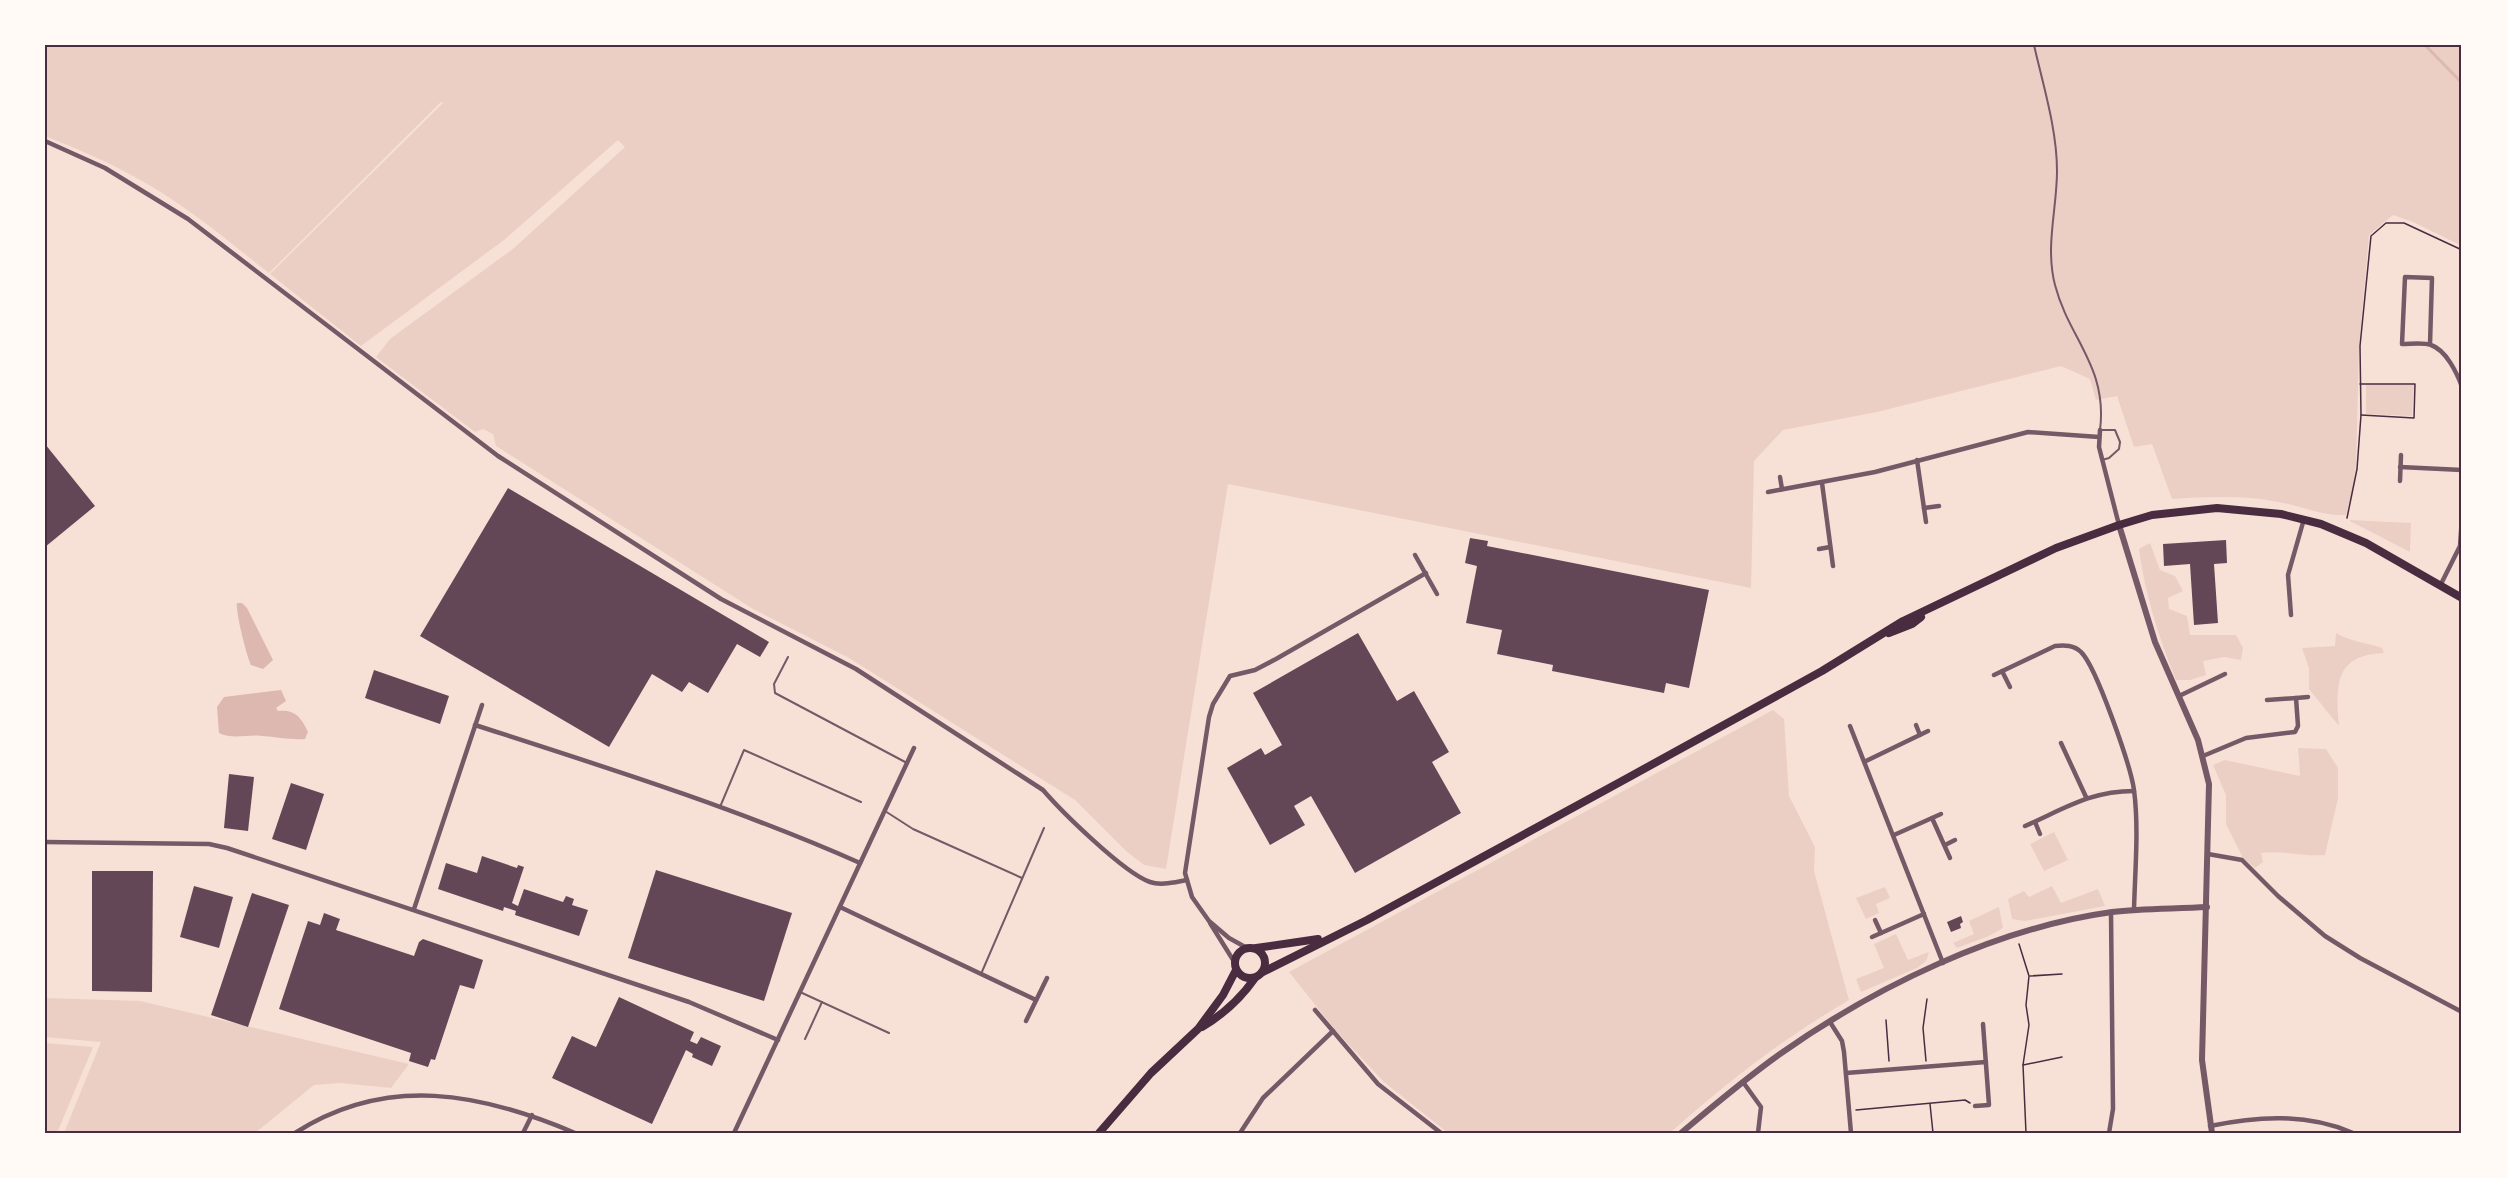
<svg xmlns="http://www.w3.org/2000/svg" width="2507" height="1178" font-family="'Work Sans',sans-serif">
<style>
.green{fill:#ebcfc5}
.water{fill:#dcb8b0}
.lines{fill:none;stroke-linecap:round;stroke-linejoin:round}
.stream{stroke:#dcb8b0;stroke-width:3}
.building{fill:#644757}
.path{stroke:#4a2c40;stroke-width:1.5}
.service{stroke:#755966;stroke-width:2}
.minor{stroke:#755966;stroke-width:4.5}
.tertiary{stroke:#755966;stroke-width:6}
.primary{stroke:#4a2c40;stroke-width:8}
.neatline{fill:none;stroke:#4a2c40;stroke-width:2}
</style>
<rect width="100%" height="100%" fill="#f7e1d7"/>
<g class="green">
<path d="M45 45H2462V246L2413 222 2393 215 2369 235 2359 348 2356 465 2352 492 2346 515C2320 516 2303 506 2278 502 2243 495 2208 497 2172 499L2152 444 2134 447 2117 396 2096 400 2090 379 2061 366 1877 412 1783 430 1754 461 1751 588 1228 484 1166 869 1144 865 1126 851 1075 800 849 658 753 609 496 446 493 434 483 429 475 432 376 357 390 339 514 248 625 147 618 140 504 240 361 346 270 274 443 103 441 102 269 273C228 241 187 206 142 181 111 163 78 149 45 136Z"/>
<polygon points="2366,384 2414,385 2412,416 2366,414"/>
<polygon points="2350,520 2411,523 2410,552 2350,521"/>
<path d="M2150 543 2160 570 2175 576 2183 591 2168 598 2169 609 2187 616 2190 635H2236L2243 648 2241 660 2224 657 2203 661 2206 675 2190 680H2176C2159 638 2145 595 2139 549Z"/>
<path d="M2336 633C2351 642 2365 642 2382 648L2384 653C2334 655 2336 685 2339 726L2309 689V668L2302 648 2335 646Z"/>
<path d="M1773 710 1784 719 1789 796 1815 847 1814 871 1849 1000C1784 1038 1726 1083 1670 1133H1448L1384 1082 1336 1031 1289 972Z"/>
<path d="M2298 748 2326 749 2338 768V798L2325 855C2303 857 2283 850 2261 853L2263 862 2255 868 2243 858 2226 824V795L2213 765 2225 760 2300 776Z"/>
<polygon points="2054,832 2068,860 2044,871 2030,844"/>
<polygon points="2052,886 2061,903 2098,889 2105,906 2025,921 2012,919 2008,899 2024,891 2029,897"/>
<polygon points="1885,887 1890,898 1876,904 1879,913 1866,919 1856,898"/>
<polygon points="1999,907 2003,928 1989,936 1957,948 1953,943 1974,934 1969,921"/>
<polygon points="1896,934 1908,960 1929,952 1926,961 1917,968 1861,992 1856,979 1884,968 1874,944"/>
<polygon points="45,998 140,1001 409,1064 391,1088 340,1083 314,1085 255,1133 64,1133 101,1042 45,1037"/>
<polygon points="45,1043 93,1047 57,1133 45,1133"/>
</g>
<g class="water">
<path d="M237 603H242L247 608 273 660 263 669 251 665C247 658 235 610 237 603Z"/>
<path d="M281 690 286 701 276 708 278 711C295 709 301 717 308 732L305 739C289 740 277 737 262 736 247 734 233 740 219 733L217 707 224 697Z"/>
</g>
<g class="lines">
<polyline class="stream" points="2425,45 2462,83"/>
</g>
<g class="building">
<polygon points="45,444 95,506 45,547"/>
<polygon points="508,488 769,642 760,657 737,644 708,693 689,682 682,692 652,674 609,747 420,636"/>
<polygon points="1470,538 1488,541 1487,546 1709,590 1689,688 1666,683 1664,693 1552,671 1553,665 1497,654 1502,630 1466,623 1477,566 1465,563"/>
<polygon points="2226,540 2227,563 2214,564 2218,623 2194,625 2190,564 2164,566 2163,544"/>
<polygon points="1358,633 1397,701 1414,691 1449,752 1432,762 1461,813 1355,873 1311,796 1294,806 1305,825 1270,845 1227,768 1261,748 1265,755 1282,745 1253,693"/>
<polygon points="374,670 449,696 440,724 365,698"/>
<polygon points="229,774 254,777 248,831 224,828"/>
<polygon points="291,783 324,794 306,850 272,839"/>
<polygon points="482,856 517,868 518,865 524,867 512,903 518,906 524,889 563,902 566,896 574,899 572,905 588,910 579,936 515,915 516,911 504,907 503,911 438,889 446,863 477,873"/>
<polygon points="656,870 792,913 764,1001 628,958"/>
<polygon points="92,871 153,871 152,992 92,991"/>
<polygon points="194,886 233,897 219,948 180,937"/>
<polygon points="252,893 289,905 248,1027 211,1015"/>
<polygon points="324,913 340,919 336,930 414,956 419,942 423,939 483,960 474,989 460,985 435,1060 431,1059 428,1067 409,1061 411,1053 279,1009 308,921 320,925"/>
<polygon points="1961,916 1963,922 1960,924 1961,928 1951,932 1947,922"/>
<polygon points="619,997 694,1032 690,1041 697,1044 701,1037 721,1046 712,1066 692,1057 693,1054 686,1050 652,1124 552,1078 572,1036 596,1047"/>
</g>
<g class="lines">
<g class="path">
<polyline points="2360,384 2415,384 2414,418 2361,415"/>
<polyline points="2347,518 2357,469 2361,415 2360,346 2371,236 2386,223 2404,223 2462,250"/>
<polyline points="2019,944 2029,976 2026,1005 2029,1025 2023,1065 2026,1133"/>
<polyline points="2030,976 2062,974"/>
<polyline points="1886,1020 1889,1061"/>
<polyline points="1926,1061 1923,1028 1927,999"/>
<polyline points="2023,1065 2062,1057"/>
<polyline points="1930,1104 1933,1133"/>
<polyline points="1856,1110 1965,1100 1970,1103"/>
</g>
<g class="service">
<path d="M2034 45C2043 85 2057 129 2057 171 2057 209 2045 247 2055 285 2069 339 2108 367 2100 430H2115L2120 442 2119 449 2109 458 2102 460"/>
<polyline points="788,657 774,684 775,693 907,763"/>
<polyline points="720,807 744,750 861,802"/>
<polyline points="885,811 913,829 1022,878"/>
<polyline points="981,974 1044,828"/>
<polyline points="800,992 889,1033"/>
<polyline points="805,1039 822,1002"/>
</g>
<g class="minor">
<path d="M45 141 105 168 188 219 498 456 721 599 856 669 1043 790C1062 812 1124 873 1150 882 1161 886 1175 882 1187 880"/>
<path d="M2430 344 2432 278 2405 277 2402 344C2411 344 2423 342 2431 345 2446 350 2457 373 2462 387"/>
<polyline points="2100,430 2099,447 2119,525"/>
<polyline points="1917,460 1926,522"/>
<polyline points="2400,467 2462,470"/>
<polyline points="1780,477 1782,489"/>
<polyline points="2400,481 2401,455"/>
<polyline points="1822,483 1833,566"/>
<polyline points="1768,492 1875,472 2028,432 2099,437"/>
<polyline points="1924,508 1939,506"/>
<polyline points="1819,549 1830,547"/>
<polyline points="1415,555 1437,594"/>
<polyline points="2440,586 2460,546 2462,517"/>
<polyline points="2291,615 2288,575 2304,519"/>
<polyline points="2002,671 2010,687"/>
<path d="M1994 675 2055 646C2065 645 2074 645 2081 652 2096 666 2131 767 2134 790 2139 828 2135 870 2134 910"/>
<polyline points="2179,696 2225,674"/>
<polyline points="2296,698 2308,697"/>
<path d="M475 725C605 767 736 808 860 863"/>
<polyline points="1916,725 1920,735"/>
<polyline points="1850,726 1943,963"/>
<polyline points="2061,743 2086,797"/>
<polyline points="2203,756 2246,738 2295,732 2298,726 2296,698 2267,700"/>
<polyline points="1866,761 1928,731"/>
<polyline points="1932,818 1950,858"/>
<polyline points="2035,822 2040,834"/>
<path d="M2025 826C2064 809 2090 791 2134 791"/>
<polyline points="1894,835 1941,814"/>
<polyline points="45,842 209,844 227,848 689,1002 778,1040"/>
<polyline points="1945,845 1955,840"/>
<polyline points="2208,854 2242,860 2278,896 2325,936 2360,958 2462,1012"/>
<polyline points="840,907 1036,1000"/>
<polyline points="414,909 482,705"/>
<polyline points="1875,920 1881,933"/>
<polyline points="1210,923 1235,963"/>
<polyline points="1872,937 1924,914"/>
<polyline points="1247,948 1229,938 1209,921 1192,897 1185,873 1209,717 1213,704 1230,676 1255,670 1276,659 1426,573"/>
<polyline points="1315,1010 1378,1084 1441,1133"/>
<polyline points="1026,1021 1047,978"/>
<polyline points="1830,1022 1842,1041 1844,1052 1851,1133"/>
<polyline points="1846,1073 1986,1062"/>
<polyline points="1743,1082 1761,1107 1758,1133"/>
<polyline points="1975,1106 1989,1105 1983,1024"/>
<path d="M2210 1126C2258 1116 2307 1113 2353 1133"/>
<path d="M295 1133C387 1074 481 1093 575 1133"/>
<polyline points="523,1133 532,1115"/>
<polyline points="734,1133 914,748"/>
<polyline points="1240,1133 1263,1098 1333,1031"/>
<polyline points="2109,1133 2113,1109 2111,912"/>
</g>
<g class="tertiary">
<polyline points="2119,525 2155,642 2198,740 2209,784 2202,1060 2212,1133"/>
<path d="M1681 1133C1713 1106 1746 1078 1780 1054 1875 987 1996 928 2112 912 2143 908 2175 909 2207 907"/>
</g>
<g class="primary">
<polyline points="1889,633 1912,624 1921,617"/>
<circle cx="1250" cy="963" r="15"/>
<polyline points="1256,948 1318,939"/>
<polyline points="1263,972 1367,920 1622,781 1822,671 1903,621 2056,548 2119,525 2152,515 2217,508 2281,514 2321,524 2366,543 2462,598"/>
<path d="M1202 1027C1224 1014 1241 998 1255 978"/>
<polyline points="1099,1133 1151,1073 1198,1029 1223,995 1236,970"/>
</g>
</g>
<rect width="2507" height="1178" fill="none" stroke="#fffaf5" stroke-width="93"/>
<rect x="46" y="46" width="2414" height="1086" class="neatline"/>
</svg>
